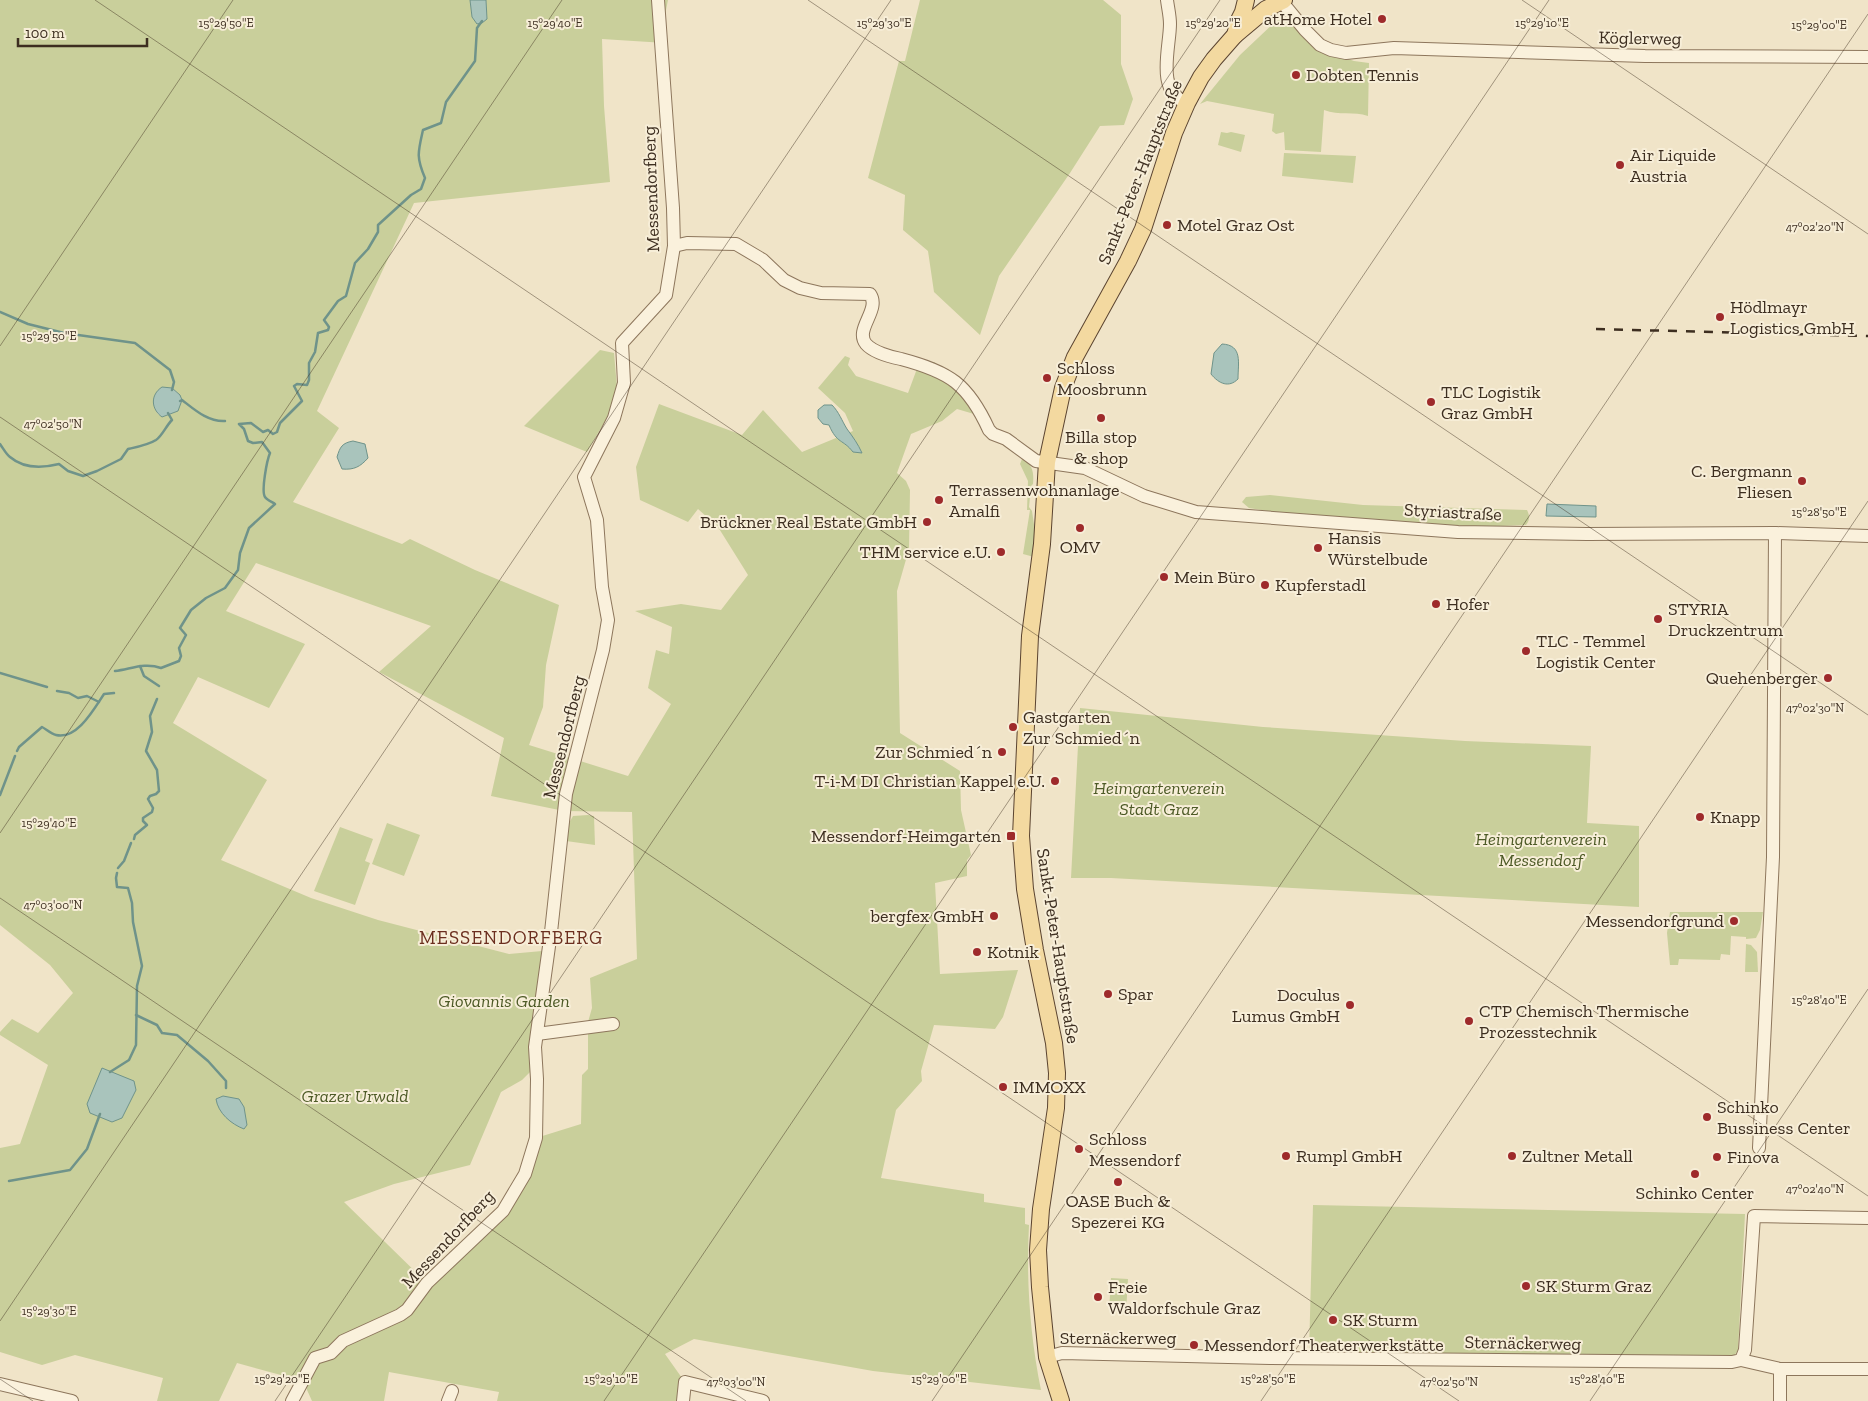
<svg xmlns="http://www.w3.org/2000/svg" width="1868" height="1401" font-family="'Zilla Slab',serif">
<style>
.green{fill:#c9cf9b;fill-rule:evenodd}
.water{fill:#a9c4bc;stroke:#6f938a}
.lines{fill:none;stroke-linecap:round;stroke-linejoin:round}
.stream{stroke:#6f938a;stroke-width:2.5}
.minor-casing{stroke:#8d765c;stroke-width:14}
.major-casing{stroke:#5b4430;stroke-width:18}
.minor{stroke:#faf1dc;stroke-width:12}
.major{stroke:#f3d9a0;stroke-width:16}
.rail{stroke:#3d2e20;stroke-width:2.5;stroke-dasharray:9 9;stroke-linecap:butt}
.ticks{fill:none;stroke:#3d2e20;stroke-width:1;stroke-opacity:0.45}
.poi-dot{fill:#9e2a2b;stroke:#f7eed8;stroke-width:2}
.labels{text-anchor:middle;stroke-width:4;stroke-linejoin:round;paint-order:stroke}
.poi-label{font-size:18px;fill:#3d2e20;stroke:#f7eed8;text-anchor:start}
.street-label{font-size:18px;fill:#3d2e20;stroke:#f7eed8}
.park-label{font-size:18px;font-style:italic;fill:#4d5a26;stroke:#f7eed8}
.neighbourhood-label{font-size:19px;letter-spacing:1px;fill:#6b2e1e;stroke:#f7eed8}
.ticks-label{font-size:12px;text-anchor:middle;fill:#3d2e20;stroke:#f7eed8;stroke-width:4;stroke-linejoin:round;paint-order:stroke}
</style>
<rect width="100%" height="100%" fill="#f0e4c8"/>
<g class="green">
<path d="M0 0H470L472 17 487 19 486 0H668L663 25 665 43 602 39 604 106 610 182 414 203 317 411 339 428 293 502 402 544 410 539 475 570 559 605 546 665 543 707 529 745 628 776 671 704 648 688 656 650 669 654 672 627 635 611 681 604 721 610 748 575 718 527 698 509 688 522 640 500 636 467 659 404 742 435 763 410 802 452 853 431 845 413 818 388 845 356 850 358 848 365 856 376 908 393 918 366 934 362 974 393V414L957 409 942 421 911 434 897 473 906 481 910 490 909 549 897 591 900 733 960 771 961 810 971 855 967 860V876L935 883 940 974 1018 970 1003 1017 995 1029 934 1025 921 1071 922 1081 896 1110 881 1178 984 1194V1202L1025 1208V1224L1029 1225C1026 1280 1030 1336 1041 1390L873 1371 694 1339 665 1354 682 1378 676 1401H497L499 1392 389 1372 384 1401H312L303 1381 237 1363 219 1401H157L163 1378 75 1355 42 1365 0 1352V1148L20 1144 48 1065 0 1035V1032L12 1019 38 1033 73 993 50 965 0 925ZM172 388 180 395 178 411 162 417 157 413 154 405ZM256 563 431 626 379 672 504 738 491 796 564 811 632 812 637 959 590 978 592 1008 588 1022V1069L582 1075 581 1124 536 1138 503 1211 427 1283 344 1202 394 1184 470 1165 501 1092 522 1080 533 1069 545 975 540 962 542 951 509 954 378 920 311 898 221 860 267 780 173 723 198 677 269 708 305 644 226 611Z"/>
<polygon points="920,0 1103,0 1121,15 1121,64 1133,99 1124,125 1100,126 1070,173 999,276 980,335 934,292 928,251 903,230 905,195 868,178 899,61 905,61"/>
<path d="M1277 20H1287L1313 47 1354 61 1369 63 1368 116C1354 111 1339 116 1324 110L1321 152 1285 150 1284 132 1276 134 1272 131 1274 114 1207 101 1200 104 1240 55Z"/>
<polygon points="1221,132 1227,133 1231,132 1245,135 1241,152 1218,145"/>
<polygon points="1284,153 1356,156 1353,183 1282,176"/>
<polygon points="600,350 614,353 618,399 587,452 524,426"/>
<path d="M1022 459C1033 464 1034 473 1033 484L1031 486 1029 507 1032 511 1035 531 1034 557 1023 554 1030 510H1027L1028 481 1020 464Z"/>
<path d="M1270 495 1363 505 1527 510C1530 516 1530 520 1526 525L1499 526H1465L1286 514 1249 508 1242 502 1246 497Z"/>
<polygon points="1080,708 1263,727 1465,741 1591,746 1587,823 1639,826 1639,907 1111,878 1071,878"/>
<polygon points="588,815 594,816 595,845 566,841 569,823 573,816"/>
<polygon points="387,823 420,835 404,876 372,864"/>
<polygon points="340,827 373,839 365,861 370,863 355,905 314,891"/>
<polygon points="1670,912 1763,912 1760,930 1756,938 1746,939 1746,937 1731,936 1730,955 1721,954 1720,960 1679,959 1678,965 1670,965 1667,933"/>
<polygon points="1746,944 1751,945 1757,952 1758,972 1745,972"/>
<polygon points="1313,1205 1745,1214 1738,1350 1733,1358 1309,1352"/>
<polygon points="1111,1278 1128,1279 1126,1312 1109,1311"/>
</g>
<g class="water">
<polygon points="470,0 486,0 487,19 482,23 477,24 472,17"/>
<path d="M1222 344C1243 345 1238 363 1238 379 1229 388 1219 384 1211 374L1214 353Z"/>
<path d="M162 387 172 388 180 395 182 400 178 411 162 417C151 409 150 395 162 387Z"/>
<path d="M824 405H832C839 412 842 421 847 429 853 437 858 444 862 453L853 452C843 439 837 444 829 425L823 424 818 418V410Z"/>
<path d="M353 441 365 444 368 458C360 467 354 470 342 469L337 457C340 447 342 443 353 441Z"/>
<polygon points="1547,504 1596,506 1596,517 1546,516"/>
<polygon points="102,1068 134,1081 136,1090 122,1118 112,1122 90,1113 87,1104"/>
<path d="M223 1096 239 1099 244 1107 247 1125 244 1129C231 1124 218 1113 216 1099Z"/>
</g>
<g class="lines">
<g class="stream">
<polyline points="0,312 28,324 64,333 135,343 170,370 174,382 172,390"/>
<path d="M180 401 182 400C195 410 208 422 225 421"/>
<path d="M0 444C3 448 6 454 10 457 24 469 43 468 59 464L68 471 83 476 97 471 121 459 128 449C137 447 148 445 156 440 162 436 166 426 172 420L168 413"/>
<polyline points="140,666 144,676 159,686"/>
<path d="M115 671C131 669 145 662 161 668L179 661 181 656 179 648 186 635 180 628 191 610 206 598 225 588 238 570 240 553 249 528 275 504C272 502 267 500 265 497 261 491 267 460 270 453L262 442 253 443 248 441 244 429 239 424 251 423 263 432 268 430 273 434 277 432 280 423 302 401 294 386 297 384 307 385 309 380V363L315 352 318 333 328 330 329 327 324 320 338 301 346 296 355 263 368 249 378 232V225L411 195 421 189 425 178C416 157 418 152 423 130L441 123 446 102 475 61 477 28 482 21"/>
<polyline points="0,673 47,687"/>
<polyline points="57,691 69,693 78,698 87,696 99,702"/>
<path d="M17 751 19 747 42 727C46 729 51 734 56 735 77 740 94 709 104 694L114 693"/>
<polyline points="0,795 15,756"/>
<polyline points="134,839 135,835 147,825 143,821 143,818 152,812 153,808 148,799 150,796 156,794 159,791 157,770 146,751 152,732 150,716 157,699"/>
<polyline points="118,868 124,861 131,843"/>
<polyline points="136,1015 157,1025 162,1033 177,1035 208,1061 226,1081 226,1088"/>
<polyline points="110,1072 129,1060 136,1045 137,986 142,966 133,922 132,903 128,888 117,887 116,878 117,873"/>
<polyline points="9,1181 70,1170 87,1149 100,1114"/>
</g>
<g class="minor-casing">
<g id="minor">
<path d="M1167 0C1168 8 1170 16 1170 24 1170 48 1155 92 1187 103"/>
<polyline points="1282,2 1305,30 1320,45 1331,50 1346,53 1394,48 1645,56 1868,57"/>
<path d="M674 246 687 243 736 244 763 260 784 280 800 288 821 293 870 294C881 310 854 329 866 344 873 352 891 357 901 359 950 372 968 384 989 430L993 434 1006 439 1036 461 1085 468 1144 496 1196 512 1458 532 1587 534 1775 533 1868 536"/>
<polyline points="537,1034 613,1024"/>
<polyline points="1759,1148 1773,857 1775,533"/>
<polyline points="1047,1357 1062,1353 1270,1358 1732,1362 1741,1360 1745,1350 1754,1216 1868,1218"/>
<polyline points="1741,1360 1780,1369 1868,1369"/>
<polyline points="1780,1369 1780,1401"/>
<polyline points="0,1384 72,1401"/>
<polyline points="292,1401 315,1358 331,1353 343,1341 400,1315 407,1310 427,1283 503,1211 525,1174 536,1138 537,1079 535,1047 551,932 566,794 603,650 608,620 602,587 597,520 584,477 614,418 624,383 622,343 666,295 674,246 673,208 658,0"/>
<polyline points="448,1401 452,1391"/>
<polyline points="683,1401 685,1382 763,1401"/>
</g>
</g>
<g class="major-casing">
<g id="major">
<polyline points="1235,35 1266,9 1284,0"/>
<polyline points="1061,1401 1047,1357 1040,1287 1038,1250 1041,1209 1056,1108 1057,1073 1054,1043 1035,950 1025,889 1021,836 1030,636 1042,544 1047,462 1063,388 1075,357 1128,261 1143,229 1174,133 1187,103 1201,77 1214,59 1235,35 1239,20 1243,12 1246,0"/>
</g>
</g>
<use href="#minor" class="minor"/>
<use href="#major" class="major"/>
<polyline class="rail" points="1596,329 1868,336"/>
</g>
<path class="ticks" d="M95 0 1868 1196M808 0 1868 715M1522 0 1868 234M0 346 233 0M0 417 1459 1401M0 833 562 0M0 898 746 1401M0 1321 891 0M0 1379 33 1401M275 1401 1220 0M604 1401 1549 0M932 1401 1868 14M1261 1401 1868 501M1590 1401 1868 989"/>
<g class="poi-dot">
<circle cx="1382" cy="19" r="5"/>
<circle cx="1296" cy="75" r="5"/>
<circle cx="1620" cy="165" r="5"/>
<circle cx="1167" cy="225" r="5"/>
<circle cx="1720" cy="317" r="5"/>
<circle cx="1047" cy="378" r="5"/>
<circle cx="1431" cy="402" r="5"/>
<circle cx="1101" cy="418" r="5"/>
<circle cx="1802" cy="481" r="5"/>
<circle cx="939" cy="500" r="5"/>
<circle cx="927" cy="522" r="5"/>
<circle cx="1080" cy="528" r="5"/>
<circle cx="1318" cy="548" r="5"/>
<circle cx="1001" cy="552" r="5"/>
<circle cx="1164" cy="577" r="5"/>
<circle cx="1265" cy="585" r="5"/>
<circle cx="1436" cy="604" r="5"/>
<circle cx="1658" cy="619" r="5"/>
<circle cx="1526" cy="651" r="5"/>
<circle cx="1828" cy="678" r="5"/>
<circle cx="1013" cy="727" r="5"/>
<circle cx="1002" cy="752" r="5"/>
<circle cx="1055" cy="781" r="5"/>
<circle cx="1700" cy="817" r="5"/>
<rect x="1006" y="831" width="10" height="10" rx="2.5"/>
<circle cx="994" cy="916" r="5"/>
<circle cx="1734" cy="921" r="5"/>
<circle cx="977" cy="952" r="5"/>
<circle cx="1108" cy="994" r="5"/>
<circle cx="1350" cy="1005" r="5"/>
<circle cx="1469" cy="1021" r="5"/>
<circle cx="1003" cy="1087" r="5"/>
<circle cx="1707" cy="1117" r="5"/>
<circle cx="1079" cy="1149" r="5"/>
<circle cx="1286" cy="1156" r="5"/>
<circle cx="1512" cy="1156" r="5"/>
<circle cx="1717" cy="1157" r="5"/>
<circle cx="1695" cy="1174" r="5"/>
<circle cx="1118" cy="1182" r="5"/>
<circle cx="1526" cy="1286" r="5"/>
<circle cx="1098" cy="1297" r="5"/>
<circle cx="1333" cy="1320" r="5"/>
<circle cx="1194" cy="1345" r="5"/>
</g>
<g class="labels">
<g class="poi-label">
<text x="1372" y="25" text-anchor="end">atHome Hotel</text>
<text x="1306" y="81">Dobten Tennis</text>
<text x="1630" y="161">Air Liquide<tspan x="1630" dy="21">Austria</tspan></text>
<text x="1177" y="231">Motel Graz Ost</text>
<text x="1730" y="313">Hödlmayr<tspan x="1730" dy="21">Logistics GmbH</tspan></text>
<text x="1057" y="374">Schloss<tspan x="1057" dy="21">Moosbrunn</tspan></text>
<text x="1441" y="398">TLC Logistik<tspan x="1441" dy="21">Graz GmbH</tspan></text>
<text x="1101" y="443" text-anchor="middle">Billa stop<tspan x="1101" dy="21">&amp; shop</tspan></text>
<text x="1792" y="477" text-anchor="end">C. Bergmann<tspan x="1792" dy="21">Fliesen</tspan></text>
<text x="949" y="496">Terrassenwohnanlage<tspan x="949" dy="21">Amalfi</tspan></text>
<text x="917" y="528" text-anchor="end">Brückner Real Estate GmbH</text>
<text x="1328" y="544">Hansis<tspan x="1328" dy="21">Würstelbude</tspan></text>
<text x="1080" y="553" text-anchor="middle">OMV</text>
<text x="991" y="558" text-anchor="end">THM service e.U.</text>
<text x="1174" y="583">Mein Büro</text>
<text x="1275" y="591">Kupferstadl</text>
<text x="1446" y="610">Hofer</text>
<text x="1668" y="615">STYRIA<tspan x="1668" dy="21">Druckzentrum</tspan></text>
<text x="1536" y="647">TLC - Temmel<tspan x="1536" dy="21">Logistik Center</tspan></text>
<text x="1818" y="684" text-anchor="end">Quehenberger</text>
<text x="1023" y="723">Gastgarten<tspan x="1023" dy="21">Zur Schmied´n</tspan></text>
<text x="992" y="758" text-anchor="end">Zur Schmied´n</text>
<text x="1045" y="787" text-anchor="end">T-i-M DI Christian Kappel e.U.</text>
<text x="1710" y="823">Knapp</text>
<text x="1001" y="842" text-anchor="end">Messendorf-Heimgarten</text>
<text x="984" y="922" text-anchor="end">bergfex GmbH</text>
<text x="1724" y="927" text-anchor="end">Messendorfgrund</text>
<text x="987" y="958">Kotnik</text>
<text x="1118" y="1000">Spar</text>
<text x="1340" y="1001" text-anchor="end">Doculus<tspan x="1340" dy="21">Lumus GmbH</tspan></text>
<text x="1479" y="1017">CTP Chemisch Thermische<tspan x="1479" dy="21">Prozesstechnik</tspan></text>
<text x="1013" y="1093">IMMOXX</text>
<text x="1717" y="1113">Schinko<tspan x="1717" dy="21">Bussiness Center</tspan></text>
<text x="1089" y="1145">Schloss<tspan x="1089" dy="21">Messendorf</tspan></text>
<text x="1296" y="1162">Rumpl GmbH</text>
<text x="1522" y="1162">Zultner Metall</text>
<text x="1727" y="1163">Finova</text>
<text x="1695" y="1199" text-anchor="middle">Schinko Center</text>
<text x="1118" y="1207" text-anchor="middle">OASE Buch &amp;<tspan x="1118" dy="21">Spezerei KG</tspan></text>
<text x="1536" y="1292">SK Sturm Graz</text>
<text x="1108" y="1293">Freie<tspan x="1108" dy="21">Waldorfschule Graz</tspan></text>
<text x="1343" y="1326">SK Sturm</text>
<text x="1204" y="1351">Messendorf Theaterwerkstätte</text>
</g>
<g class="street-label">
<text transform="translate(1640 38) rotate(1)" y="6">Köglerweg</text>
<text transform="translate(1140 172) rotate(-68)" y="6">Sankt-Peter-Hauptstraße</text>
<text transform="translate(651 189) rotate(-92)" y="6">Messendorfberg</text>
<text transform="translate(1453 512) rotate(3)" y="6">Styriastraße</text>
<text transform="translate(564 737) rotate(-76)" y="6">Messendorfberg</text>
<text transform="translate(1058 946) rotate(81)" y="6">Sankt-Peter-Hauptstraße</text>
<text transform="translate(448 1239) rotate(-47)" y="6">Messendorfberg</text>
<text x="1118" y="1344">Sternäckerweg</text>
<text transform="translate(1523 1343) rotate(1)" y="6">Sternäckerweg</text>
</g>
<g class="park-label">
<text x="1159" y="794">Heimgartenverein<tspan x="1159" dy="21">Stadt Graz</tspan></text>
<text x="1541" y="845">Heimgartenverein<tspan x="1541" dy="21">Messendorf</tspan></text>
<text x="504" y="1007">Giovannis Garden</text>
<text x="355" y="1102">Grazer Urwald</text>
</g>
<g class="neighbourhood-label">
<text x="511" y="944">MESSENDORFBERG</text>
</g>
</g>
<g class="ticks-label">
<text x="226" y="27">15°29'50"E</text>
<text x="555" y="27">15°29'40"E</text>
<text x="884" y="27">15°29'30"E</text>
<text x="1213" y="27">15°29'20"E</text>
<text x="1542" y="27">15°29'10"E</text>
<text x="1819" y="29">15°29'00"E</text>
<text x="1815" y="231">47°02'20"N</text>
<text x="49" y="340">15°29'50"E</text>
<text x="53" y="428">47°02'50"N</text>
<text x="1819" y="516">15°28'50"E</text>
<text x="1815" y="712">47°02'30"N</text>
<text x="49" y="827">15°29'40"E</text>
<text x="53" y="909">47°03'00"N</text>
<text x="1819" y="1004">15°28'40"E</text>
<text x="1815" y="1193">47°02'40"N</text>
<text x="49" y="1315">15°29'30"E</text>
<text x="282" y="1383">15°29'20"E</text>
<text x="611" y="1383">15°29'10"E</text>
<text x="939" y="1383">15°29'00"E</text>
<text x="1268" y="1383">15°28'50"E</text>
<text x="1597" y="1383">15°28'40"E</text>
<text x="736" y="1386">47°03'00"N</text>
<text x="1449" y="1386">47°02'50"N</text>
</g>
<path d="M18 38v8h129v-8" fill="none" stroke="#3d2e20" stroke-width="2.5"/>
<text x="25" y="38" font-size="15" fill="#3d2e20" stroke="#f7eed8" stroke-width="4" paint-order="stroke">100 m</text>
</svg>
